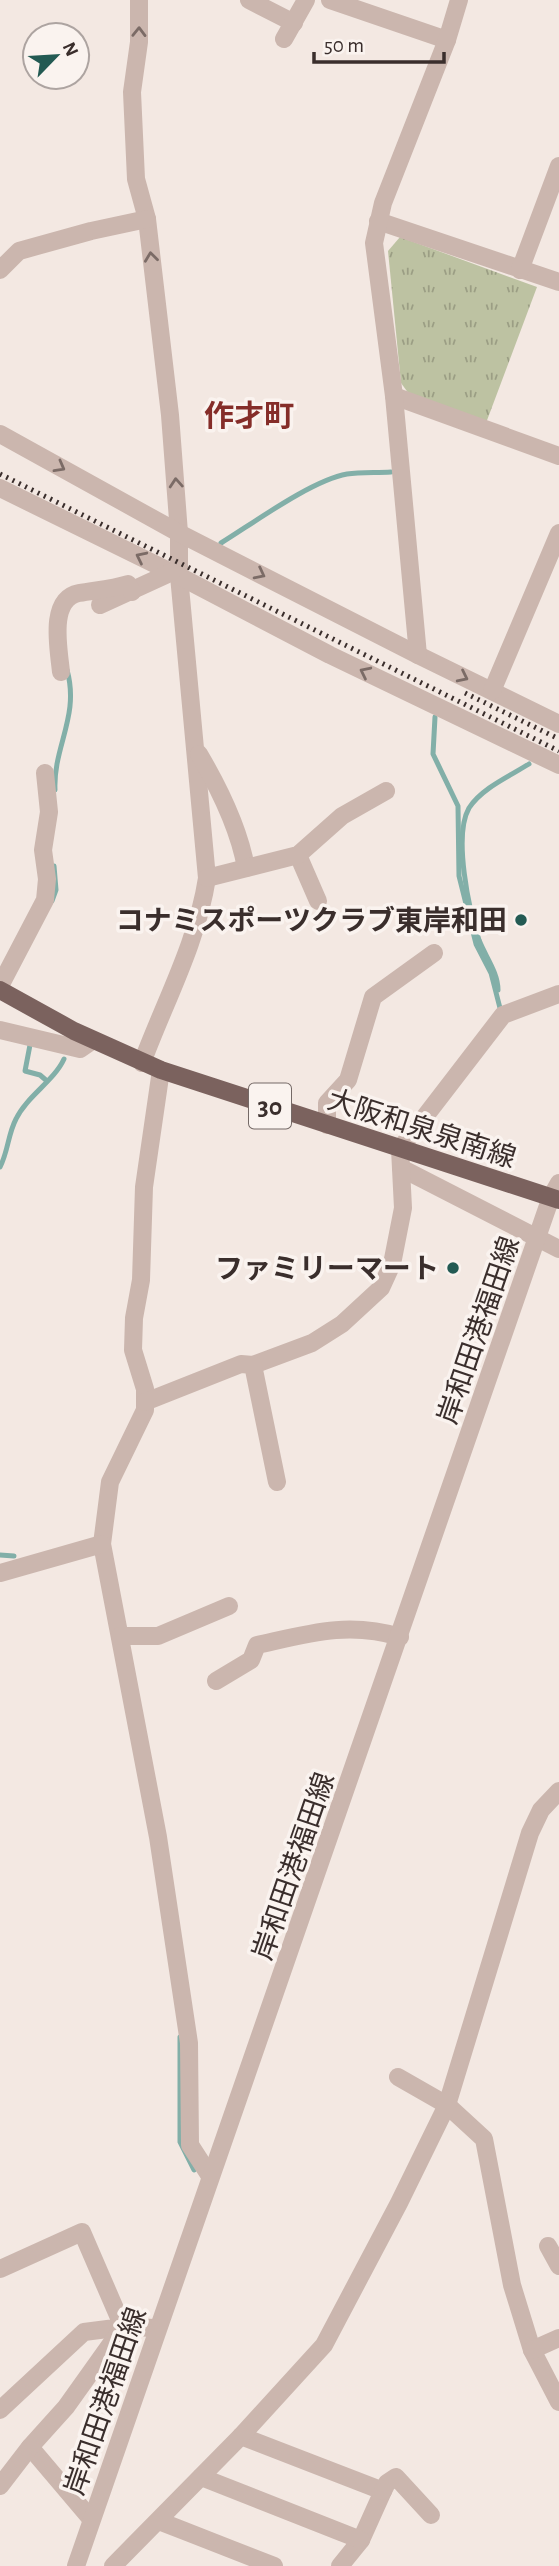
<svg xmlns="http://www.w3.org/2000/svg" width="559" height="2566" font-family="'Alegreya Sans','Noto Sans JP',sans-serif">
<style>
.park{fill:url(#park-tufts)}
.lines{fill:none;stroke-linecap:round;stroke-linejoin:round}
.stream{stroke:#82afa8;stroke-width:5}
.minor{stroke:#cbb6ae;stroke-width:18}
.tertiary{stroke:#cbb6ae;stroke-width:18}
.primary{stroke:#7b625e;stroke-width:18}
.rail{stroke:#3a2e2c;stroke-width:5;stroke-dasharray:2 5;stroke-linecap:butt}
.oneway{stroke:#7b6b66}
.poi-dot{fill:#235a53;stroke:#faf3ef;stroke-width:2.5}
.labels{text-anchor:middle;stroke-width:7;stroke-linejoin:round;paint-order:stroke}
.shield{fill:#faf3ef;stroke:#746966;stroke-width:2}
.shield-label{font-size:26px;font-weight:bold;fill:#3a2e2c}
.poi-label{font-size:28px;font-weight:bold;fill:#3a2e2c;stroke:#faf3ef;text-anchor:end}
.street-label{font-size:28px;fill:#3a2e2c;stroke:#faf3ef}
.neighbourhood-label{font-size:30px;font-weight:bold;fill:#852d29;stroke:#faf3ef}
</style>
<defs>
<pattern id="park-tufts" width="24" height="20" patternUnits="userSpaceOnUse" patternTransform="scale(1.75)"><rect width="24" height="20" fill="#bdc2a2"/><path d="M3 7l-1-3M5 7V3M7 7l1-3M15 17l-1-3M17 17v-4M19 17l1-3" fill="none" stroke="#9b9e84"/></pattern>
</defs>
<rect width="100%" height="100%" fill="#f3e8e2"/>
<polygon class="park" points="400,237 537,287 486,423 409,394 401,383 388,251"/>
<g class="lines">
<g class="stream">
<path d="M221 543C252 524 312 480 347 474 361 472 377 473 391 472"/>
<polyline points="435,717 433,754 458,806 459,876 476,944 491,973 501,1012"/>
<path d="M55 790C53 747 80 716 67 670"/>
<polyline points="52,901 56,890 54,866"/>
<path d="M498 990C498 972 485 956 479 940 469 910 453 836 469 808 482 788 510 776 529 764"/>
<polyline points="30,1045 25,1071 40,1075 47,1081"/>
<path d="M0 1167C8 1152 8 1134 16 1119 27 1096 54 1081 64 1059"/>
<polyline points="0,1555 14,1556"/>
<polyline points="180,2037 180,2142 194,2170"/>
</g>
<g class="minor">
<path d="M139 0V42L132 92 136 179 147 219 170 415 179 533V576L207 878C197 943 165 1001 142 1063"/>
<polyline points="249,0 294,23"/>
<polyline points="330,0 447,40"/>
<polyline points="284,39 306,0"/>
<polyline points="378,221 559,282"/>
<polyline points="0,270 19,251 91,231 147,219"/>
<polyline points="520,270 559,166"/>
<polyline points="394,396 559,456"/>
<polyline points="0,434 179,533 418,655 559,724"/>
<polyline points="0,488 179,576 330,655 559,765"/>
<polyline points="100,605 172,572"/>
<polyline points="418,655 394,396 374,243 383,203 447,40 459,0"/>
<path d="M61 672C59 650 48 599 79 593 96 590 112 589 128 584L132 592"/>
<polyline points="492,691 559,533"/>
<path d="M199 754C219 788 239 828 246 868"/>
<polyline points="298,855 318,901"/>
<polyline points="207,878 298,855 342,816 386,791"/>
<polyline points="0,986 45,900 47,879 43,850 49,812 45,773"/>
<polyline points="0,1030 80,1049 93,1040"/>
<polyline points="161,1070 144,1187 141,1280 134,1318 133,1350 145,1389 145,1410 110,1482 102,1544 158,1837 189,2043 190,2145 210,2176"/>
<polyline points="327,1125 327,1103 348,1080 373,997 434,953"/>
<polyline points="401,1168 559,1249"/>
<polyline points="253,1365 312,1343 342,1324 381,1288 392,1264 403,1208 400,1149 503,1015 559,994"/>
<polyline points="145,1402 241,1364 253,1365 277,1482"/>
<polyline points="0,1573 102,1544"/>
<polyline points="120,1636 158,1636 229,1606"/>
<path d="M216 1681 251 1660 257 1645C307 1634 348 1621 400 1637"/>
<polyline points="398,2077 447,2105 484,2139 512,2285 532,2350 559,2402"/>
<polyline points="548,2246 559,2266"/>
<polyline points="0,2269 82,2232 123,2327 84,2332 0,2410"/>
<polyline points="532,2350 559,2338"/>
<polyline points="241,2436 383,2491 361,2540 340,2566"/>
<polyline points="30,2447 91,2519"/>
<polyline points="201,2477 361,2540"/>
<polyline points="0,2486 30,2447 66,2407 123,2327 157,2328"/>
<polyline points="383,2491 387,2483 396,2477 431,2515"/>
<polyline points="159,2521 274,2566"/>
<polyline points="113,2566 241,2436 324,2345 399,2203 447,2105 530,1833 541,1810 559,1791"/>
</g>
<polyline class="tertiary" points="76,2566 551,1197 559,1183"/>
<polyline class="primary" points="0,990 74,1031 161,1070 559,1200"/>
<g class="rail">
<polyline points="0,474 559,751"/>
<polyline points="465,693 559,739"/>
</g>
</g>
<defs><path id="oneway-chevron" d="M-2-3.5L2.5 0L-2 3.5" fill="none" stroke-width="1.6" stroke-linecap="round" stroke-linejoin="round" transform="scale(1.75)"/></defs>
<g class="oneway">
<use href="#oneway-chevron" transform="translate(139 32) rotate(-89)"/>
<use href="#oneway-chevron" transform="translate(151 257) rotate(-97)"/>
<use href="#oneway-chevron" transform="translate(60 467) rotate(29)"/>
<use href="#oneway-chevron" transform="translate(176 483) rotate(-94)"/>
<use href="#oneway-chevron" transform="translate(141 557) rotate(-154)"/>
<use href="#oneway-chevron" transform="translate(260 574) rotate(27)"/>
<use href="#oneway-chevron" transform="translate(365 672) rotate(-154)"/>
<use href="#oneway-chevron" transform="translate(463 677) rotate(26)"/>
</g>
<g class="poi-dot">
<circle cx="521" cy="920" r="7"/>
<circle cx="453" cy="1268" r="7"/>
</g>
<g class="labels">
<rect class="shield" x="249" y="1083.5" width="42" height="45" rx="5"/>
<g class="shield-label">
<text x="270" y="1115">30</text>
</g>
<g class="poi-label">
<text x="507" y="930">コナミスポーツクラブ東岸和田</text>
<text x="439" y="1278">ファミリーマート</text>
</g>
<g class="street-label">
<text transform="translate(422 1128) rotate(18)" y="10">大阪和泉泉南線</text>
<text transform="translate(478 1330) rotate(-71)" y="10">岸和田港福田線</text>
<text transform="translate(293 1866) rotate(-71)" y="10">岸和田港福田線</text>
<text transform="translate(105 2401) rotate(-71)" y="10">岸和田港福田線</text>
</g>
<g class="neighbourhood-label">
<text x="249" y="426">作才町</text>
</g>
</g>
<g transform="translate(56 56) rotate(65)"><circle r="33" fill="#faf3ef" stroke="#ada4a1" stroke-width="2"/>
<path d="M0-5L12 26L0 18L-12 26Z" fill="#235a53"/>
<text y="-10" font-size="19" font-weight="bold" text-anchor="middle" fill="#3a2e2c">N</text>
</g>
<path d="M314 52v10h130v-10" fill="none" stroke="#3a2e2c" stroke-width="3.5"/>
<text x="324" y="52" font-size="21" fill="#3a2e2c" stroke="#faf3ef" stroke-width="5" paint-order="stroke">50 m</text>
</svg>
